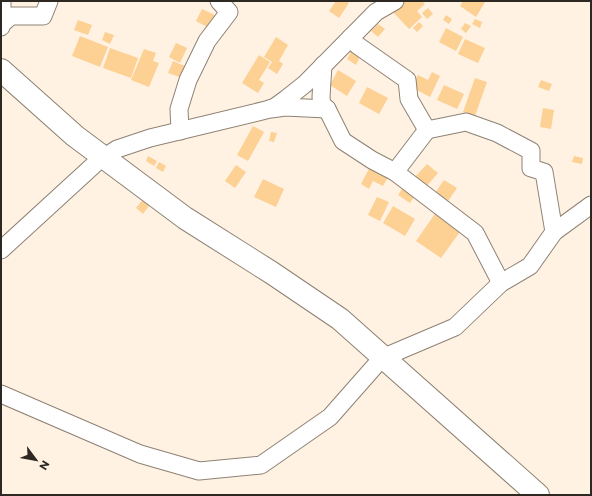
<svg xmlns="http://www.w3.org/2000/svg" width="592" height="496" font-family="Montserrat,sans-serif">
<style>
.building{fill:#fdd094}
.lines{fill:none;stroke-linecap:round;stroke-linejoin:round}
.street-casing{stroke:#8d8274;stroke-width:19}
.secondary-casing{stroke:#8d8274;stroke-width:24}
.street{stroke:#fff;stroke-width:17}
.secondary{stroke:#fff;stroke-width:22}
</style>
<rect width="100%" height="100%" fill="#fff2e3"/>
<g class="building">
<polygon points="336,1 346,1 349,3 339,18 329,11"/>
<polygon points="402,1 422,1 425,4 417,11 422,17 409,29 392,11"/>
<polygon points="463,1 483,1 485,2 476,17 460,6"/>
<polygon points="428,8 433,14 427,19 422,13"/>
<polygon points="202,9 215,15 209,28 196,21"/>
<polygon points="446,15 452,19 449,24 443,20"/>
<polygon points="475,19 482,22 480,28 472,24"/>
<polygon points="78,20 92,25 88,35 74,30"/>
<polygon points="419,22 423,26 417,32 413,28"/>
<polygon points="465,23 471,26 466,33 461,29"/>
<polygon points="378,24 385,29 378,37 371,31"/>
<polygon points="446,28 463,37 456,51 439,42"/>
<polygon points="105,32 114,35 110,44 102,40"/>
<polygon points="80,36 108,47 100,67 72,56"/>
<polygon points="276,37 288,45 279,61 283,64 277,74 268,68 272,62 264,57"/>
<polygon points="465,39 485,48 478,63 458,54"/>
<polygon points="176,43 187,48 180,63 169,57"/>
<polygon points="110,48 138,58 131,78 103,68"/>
<polygon points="353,48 362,53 356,65 347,59"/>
<polygon points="144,49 156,53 153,61 159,63 149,87 131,80"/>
<polygon points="259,55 270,62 259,80 264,83 258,93 242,83"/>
<polygon points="173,61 187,67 182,78 168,73"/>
<polygon points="338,70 356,81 347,96 330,85"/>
<polygon points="432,72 440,76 430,97 411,87 418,75 428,80"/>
<polygon points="475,78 487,82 475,116 463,112"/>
<polygon points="541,80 552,84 549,91 538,87"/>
<polygon points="444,85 464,94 457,109 437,100"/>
<polygon points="367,87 388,98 379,114 359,103"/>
<polygon points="543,108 554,110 551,129 540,127"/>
<polygon points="253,126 264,132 248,161 237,155"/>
<polygon points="271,132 277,133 274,142 269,141"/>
<polygon points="148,156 157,161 154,166 146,161"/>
<polygon points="574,156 583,158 582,164 572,162"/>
<polygon points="159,162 166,166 163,172 156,168"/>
<polygon points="427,164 438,173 425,188 414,178"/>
<polygon points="236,165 246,172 235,188 225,181"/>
<polygon points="371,165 389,175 383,186 373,181 369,189 361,184"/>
<polygon points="263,179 284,189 276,207 254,197"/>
<polygon points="444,180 457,188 446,204 433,196"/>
<polygon points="404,186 417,193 410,203 398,195"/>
<polygon points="145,197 151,203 143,214 136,208"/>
<polygon points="377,197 389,202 380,221 368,215"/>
<polygon points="393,206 415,219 405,236 383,223"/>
<polygon points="437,211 462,229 441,258 416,241"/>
</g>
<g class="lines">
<g class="street-casing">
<g id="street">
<polyline points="2,24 2,1"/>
<polyline points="1,27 2,24 11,16 43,16 49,1"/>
<polyline points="351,37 357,45 407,80 409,99 427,130 466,122 497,133 531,151 531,168 544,172 554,232"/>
<polyline points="323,65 321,97 322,105 327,109 343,141 372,160 395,172 475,233 501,283"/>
<polyline points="271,109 285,107 327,109"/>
<polyline points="180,131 179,109 188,80 207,41 229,12 219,1"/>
<polyline points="395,172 427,130"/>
<polyline points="1,250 96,163 117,149 150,138 266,110 275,107 286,99 305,84 376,12 395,1"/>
<polyline points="1,394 140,454 199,471 261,465 330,417 382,358 455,327 501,283 530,266 554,232 591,205"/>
</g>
</g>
<g class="secondary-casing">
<polyline id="secondary" points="1,70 75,136 185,218 272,273 340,319 538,495"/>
</g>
<use href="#street" class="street"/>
<use href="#secondary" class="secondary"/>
</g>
<rect width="592" height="496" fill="none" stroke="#2d2822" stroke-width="4"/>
<g transform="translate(36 460) rotate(122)" stroke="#fff2e3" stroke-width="3" paint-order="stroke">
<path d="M0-3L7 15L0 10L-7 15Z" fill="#2d2822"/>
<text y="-6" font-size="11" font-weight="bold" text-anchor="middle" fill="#2d2822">N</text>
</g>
</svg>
